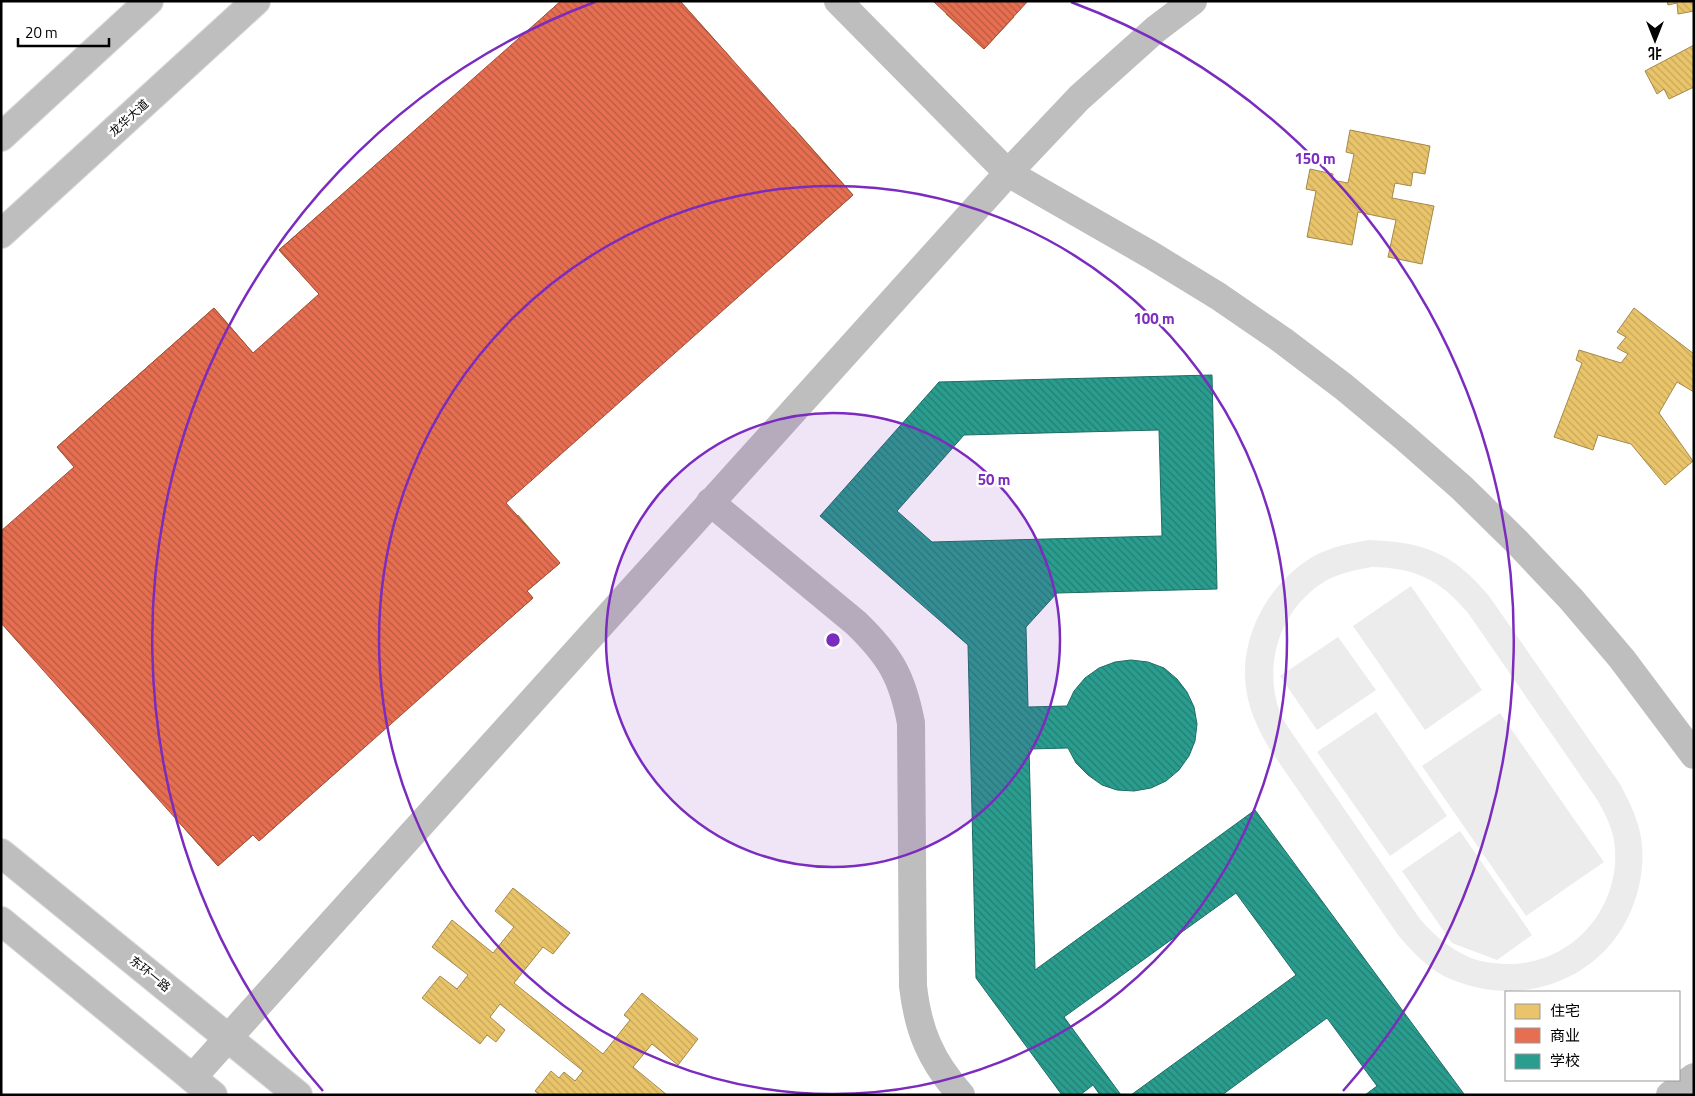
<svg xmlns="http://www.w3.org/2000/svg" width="1695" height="1096" font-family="'Titillium Web','Noto Sans SC',sans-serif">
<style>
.pitch{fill:#ececec;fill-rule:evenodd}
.homes{fill:url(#homes-back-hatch);stroke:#a3894a}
.shops{fill:url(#shops-back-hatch);stroke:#a24e39}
.schools{fill:url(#schools-back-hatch);stroke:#1d6e64;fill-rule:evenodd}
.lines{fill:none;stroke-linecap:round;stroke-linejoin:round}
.primary-casing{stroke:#dbdbdb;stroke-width:30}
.street{stroke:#bebebe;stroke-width:28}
.primary{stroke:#bebebe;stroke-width:28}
.ring{fill:none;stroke:#7b2cbf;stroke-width:2.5}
.labels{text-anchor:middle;stroke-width:5;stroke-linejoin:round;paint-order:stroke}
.street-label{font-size:12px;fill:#000;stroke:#fff}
.centre{fill:#7b2cbf;stroke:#fff;stroke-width:2.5}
.ring-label{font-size:15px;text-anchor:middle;font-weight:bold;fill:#7b2cbf;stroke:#fff;stroke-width:5;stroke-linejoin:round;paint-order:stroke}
</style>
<defs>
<pattern id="homes-back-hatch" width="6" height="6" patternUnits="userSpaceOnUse" patternTransform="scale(1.25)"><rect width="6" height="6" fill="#e9c46a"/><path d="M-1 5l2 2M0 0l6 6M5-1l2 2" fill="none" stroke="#c6a75a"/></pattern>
<pattern id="shops-back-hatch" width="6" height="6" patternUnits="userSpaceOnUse" patternTransform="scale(1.25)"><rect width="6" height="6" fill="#e76f51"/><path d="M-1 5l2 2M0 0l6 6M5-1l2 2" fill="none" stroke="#b95941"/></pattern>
<pattern id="schools-back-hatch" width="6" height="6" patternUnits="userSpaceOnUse" patternTransform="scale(1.25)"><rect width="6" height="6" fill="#2a9d8f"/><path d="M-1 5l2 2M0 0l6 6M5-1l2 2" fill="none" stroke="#227e72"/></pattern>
</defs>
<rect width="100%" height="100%" fill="#fff"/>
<g class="pitch">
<path d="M1369 540C1425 542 1453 553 1489 596L1620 784C1628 799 1636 815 1640 832 1645 856 1642 881 1634 903 1611 969 1542 1003 1475 987 1463 984 1448 979 1437 972 1422 962 1410 949 1398 935L1269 748C1260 732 1252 717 1248 699 1235 643 1266 584 1314 556 1331 547 1350 543 1369 540ZM1371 567C1416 568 1439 579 1468 613L1596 798C1604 811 1611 825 1614 840 1624 906 1572 967 1504 964 1493 963 1481 962 1471 958 1450 949 1435 936 1420 919L1292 733C1288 727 1283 720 1280 713 1262 663 1281 607 1327 580 1341 573 1356 570 1371 567Z"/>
<polygon points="1411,586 1482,690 1425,730 1353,626"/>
<polygon points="1338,637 1376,690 1317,730 1280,676"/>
<polygon points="1376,712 1447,816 1390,856 1317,752"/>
<polygon points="1500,713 1604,862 1526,916 1422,766"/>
<polygon points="1460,831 1532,935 1497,960 1452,943 1402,871"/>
</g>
<g class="homes">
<polygon points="561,1 680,1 731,58 648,132 544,16"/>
<polygon points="958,1 1019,1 1009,12 1014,17 984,49 946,14"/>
<polygon points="1667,1 1694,1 1694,11 1678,14 1677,3 1668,5"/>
<polygon points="1694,45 1694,87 1669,99 1664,89 1657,94 1645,71"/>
<polygon points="734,104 771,146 793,127 853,195 778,262 774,257 760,270 666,164"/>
<polygon points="436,112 476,156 319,294 279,250"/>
<polygon points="1350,130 1430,146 1425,174 1413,172 1411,186 1395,183 1392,198 1434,206 1422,264 1388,257 1396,220 1358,212 1352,245 1307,237 1316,191 1306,189 1310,169 1333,174 1332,180 1348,183 1354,154 1346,152"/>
<polygon points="214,308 253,353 97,491 57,447"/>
<polygon points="1634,308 1694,354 1694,392 1677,382 1659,413 1693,461 1665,485 1631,444 1598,435 1593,450 1554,437 1582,363 1576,360 1579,350 1621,363 1628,354 1617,348 1626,337 1617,332"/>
<polygon points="518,515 560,563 527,591 533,598 425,693 369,631 474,538 482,547"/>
<polygon points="314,679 370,742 259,841 253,835 218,866 176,819 216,785 206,774"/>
<polygon points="513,888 570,933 553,954 543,947 514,983 603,1054 630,1020 624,1015 642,993 698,1039 678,1065 652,1044 633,1067 667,1095 540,1095 535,1091 551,1071 559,1078 564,1072 575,1081 583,1071 500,1004 490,1017 505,1030 496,1042 487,1035 480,1044 422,998 440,976 457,989 468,975 432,947 452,920 493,953 514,927 495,911"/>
</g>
<g class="shops">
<polygon points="561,1 680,1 853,195 506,503 560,563 527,591 533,598 259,841 253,835 218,866 1,623 1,531 74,467 57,447 214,308 253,353 319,294 279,250"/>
<polygon points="933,1 1028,1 984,49"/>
</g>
<path class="schools" d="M1212 375 1217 589 1057 593 1026 627 1028 707 1067 706 1074 691 1085 678 1099 668 1115 662 1131 660 1148 662 1164 668 1177 679 1187 692 1194 707 1197 724 1195 741 1189 756 1179 770 1166 781 1151 788 1134 791 1117 790 1102 785 1088 775 1076 763 1068 748 1029 749 1035 970 1255 810 1464 1094 1462 1095H1365L1377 1086 1327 1018 1222 1095H1131L1296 975 1236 893 1064 1017 1121 1095H1100L1093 1085 1080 1095H1062L976 978 968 645 820 516 939 382ZM1159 430 1162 536 932 542 897 511 964 435Z"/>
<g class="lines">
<g class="primary-casing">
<g id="primary">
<polyline points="1,137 149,1"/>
<polyline points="1,234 256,1"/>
<polyline points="1,853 298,1095"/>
<polyline points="1,921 213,1095"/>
</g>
</g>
<g class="street">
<polyline points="838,1 1008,173 1151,255 1218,296 1282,340 1344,387 1404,437 1462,488 1518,543 1571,599 1622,659 1694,755"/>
<path d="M710 502 856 623C890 656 902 676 911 723L913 986C918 1031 931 1061 961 1095"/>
<polyline points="192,1078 1008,173 1079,98 1156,29 1193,1"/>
<polyline points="1670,1095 1694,1077"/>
</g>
<use href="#primary" class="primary"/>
</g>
<circle cx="833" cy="640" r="227" fill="#7b2cbf" fill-opacity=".12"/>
<g class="ring">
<circle cx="833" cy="640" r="227"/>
<circle cx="833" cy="640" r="454"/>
<path d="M323 1091A681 681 0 0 1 595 2M1071 2A681 681 0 0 1 1343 1091"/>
</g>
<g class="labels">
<g class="street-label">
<text transform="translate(129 118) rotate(-42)" y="4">龙华大道</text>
<text transform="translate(150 974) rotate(39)" y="4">东环一路</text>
</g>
</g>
<circle cx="833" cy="640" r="8" class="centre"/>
<g class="ring-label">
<text x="1315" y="164">150 m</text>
<text x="1154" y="324">100 m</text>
<text x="994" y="485">50 m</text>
</g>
<rect width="1695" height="1096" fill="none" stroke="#000000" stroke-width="5"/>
<rect x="1505" y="991" width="175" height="90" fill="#ffffff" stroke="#999999"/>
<rect x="1515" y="1004" width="25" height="15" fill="#e9c46a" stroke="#999999"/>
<text x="1550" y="1016" font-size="15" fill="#000000">住宅</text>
<rect x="1515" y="1028" width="25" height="15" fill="#e76f51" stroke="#999999"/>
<text x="1550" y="1041" font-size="15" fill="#000000">商业</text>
<rect x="1515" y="1054" width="25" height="15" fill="#2a9d8f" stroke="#999999"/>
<text x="1550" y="1066" font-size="15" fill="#000000">学校</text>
<g transform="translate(1655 40) rotate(180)" stroke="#ffffff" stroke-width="4" paint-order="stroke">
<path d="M0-4L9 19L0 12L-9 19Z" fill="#000000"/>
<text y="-8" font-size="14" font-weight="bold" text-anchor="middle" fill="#000000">北</text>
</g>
<path d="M18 38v8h91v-8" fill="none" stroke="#000000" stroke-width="2.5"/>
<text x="25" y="38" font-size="15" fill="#000000" stroke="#ffffff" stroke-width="4" paint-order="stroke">20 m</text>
</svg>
